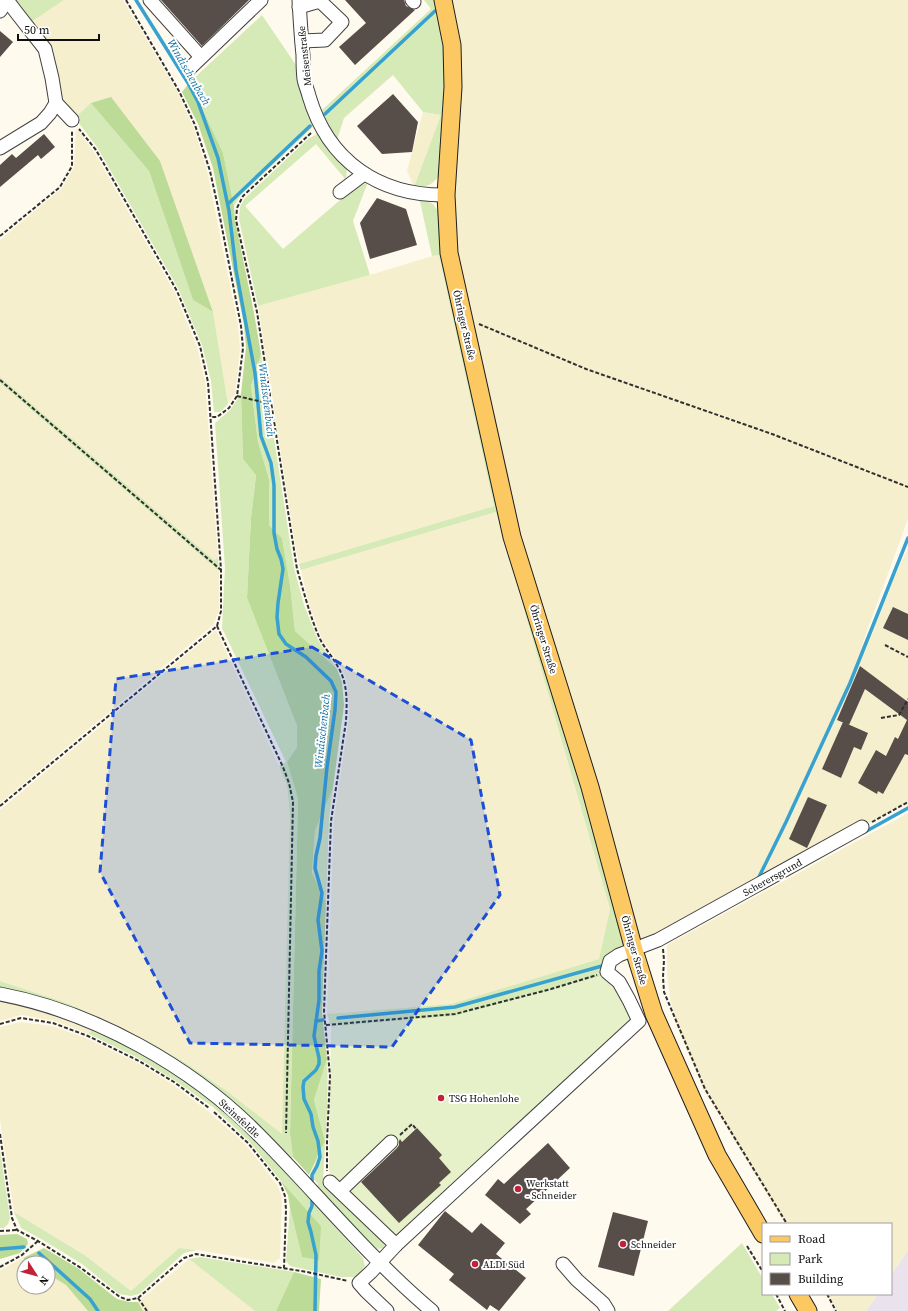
<svg xmlns="http://www.w3.org/2000/svg" width="908" height="1311" font-family="'Source Serif 4',serif">
<style>
.industrial{fill:#eae2ed}
.farmland{fill:#f6efce}
.green{fill:#d6eab7}
.forest{fill:#bcdb96}
.pitch{fill:#e7f1c9}
.lines{fill:none;stroke-linecap:round;stroke-linejoin:round}
.stream{stroke:#37a1d0;stroke-width:3.5}
.building{fill:#574e4a}
.minor-casing{stroke:#414141;stroke-width:15}
.major-casing{stroke:#1f1f1f;stroke-width:19}
.path{stroke:#303030;stroke-width:2;stroke-dasharray:4 2;stroke-linecap:butt}
.minor{stroke:#fff;stroke-width:13}
.major{stroke:#fbc862;stroke-width:17}
.marked{fill:#1d4ed8;fill-opacity:0.2;stroke:#1d4ed8;stroke-width:3;stroke-dasharray:8 5;stroke-linejoin:round}
.poi-dot{fill:#c12238;stroke:#fff;stroke-width:1.5}
.labels{text-anchor:middle;stroke-width:4;stroke-linejoin:round;paint-order:stroke}
.street-label{font-size:10px;fill:#0e0e0e;stroke:#fff}
.poi-label{font-size:10px;fill:#0e0e0e;stroke:#fff;text-anchor:start}
.water-label{font-size:11px;font-style:italic;fill:#1471a3;stroke:#fff}
</style>
<rect width="100%" height="100%" fill="#fffaee"/>
<polygon class="industrial" points="908,1250 908,1311 866,1311 878,1294 891,1294 891,1275"/>
<g class="farmland">
<polygon points="64,0 123,0 177,91 193,126 207,170 238,325 240,349 235,394 228,404 213,312 160,161 75,118 61,101 31,22"/>
<polygon points="450,0 908,0 908,519 860,650 908,548 908,802 658,940 634,950 512,537 449,253"/>
<polygon points="423,112 441,115 414,187 407,171"/>
<polygon points="76,128 94,152 175,293 197,347 205,381 218,558 214,560 0,377 0,240 62,188 74,167"/>
<polygon points="439,254 494,506 299,564 295,544 258,306 370,275"/>
<polygon points="0,383 219,571 219,611 213,625 0,803"/>
<polygon points="496,512 610,909 599,959 451,1004 327,1014 334,820 349,719 349,704 347,681 341,666 322,639 309,604 301,570"/>
<polygon points="216,630 279,766 287,785 290,816 283,1135 227,1091 184,1062 150,1042 97,1016 64,1002 0,981 0,810"/>
<polygon points="908,813 908,1250 891,1275 891,1224 785,1224 704,1090 678,1029 670,998 667,975 667,945"/>
<polygon points="0,1000 12,1002 57,1016 92,1029 89,1034 55,1021 21,1015 0,1021"/>
<polygon points="21,1022 52,1026 86,1038 138,1063 172,1084 209,1112 246,1145 277,1185 282,1196 280,1258 274,1263 197,1250 179,1248 131,1291 86,1256 14,1212 0,1120 0,1027"/>
<polygon points="23,1258 30,1263 24,1263 24,1287 48,1287 48,1274 66,1285 88,1311 0,1311 0,1270"/>
<polygon points="189,1259 255,1311 143,1311 138,1302"/>
<polygon points="828,1294 878,1294 866,1311 838,1311"/>
</g>
<g class="green">
<polygon points="16,0 64,0 31,22 17,5"/>
<path d="M424 0H439L447 53 441 173C432 185 429 187 414 187L441 115 423 112 393 75 344 118 336 143 321 111 431 9Z"/>
<polygon points="262,15 298,68 315,125 241,195 234,206 223,153 190,82"/>
<polygon points="91,103 149,171 193,300 213,312 228,404 220,412 214,412 211,381 202,345 178,288 97,147 75,118"/>
<polygon points="319,133 332,153 347,167 346,180 316,144 245,206 283,249 354,188 368,182 353,221 370,275 258,306 239,219 240,207 245,198 308,139"/>
<path d="M419 197 433 204 441 215 446 253 625 937C625 949 617 950 607 954L604 965 606 975 456 1016 331 1027 327 1014 451 1004 599 959 610 909 496 512 301 570 299 564 494 506 439 255 432 256Z"/>
<polygon points="261,354 294,568 304,605 318,640 337,669 295,631 290,585 282,538 269,525 269,479 258,442 251,386"/>
<polygon points="0,377 214,560 218,558 219,571 0,383"/>
<polygon points="241,394 243,459 256,474 251,518 247,598 297,726 297,747 287,762 298,799 290,1134 293,1157 290,1160 183,1066 0,989 0,981 64,1002 97,1016 150,1042 184,1062 227,1091 282,1134 290,816 287,785 279,766 286,762 222,628 225,568 215,423 230,410"/>
<polygon points="333,788 329,819 326,902 312,874 315,831"/>
<polygon points="92,1029 144,1055 176,1075 217,1104 254,1138 363,1258 365,1266 360,1273 354,1277 341,1277 290,1266 286,1261 290,1208 302,1257 321,1226 281,1181 249,1141 213,1107 174,1080 138,1058 89,1034"/>
<path d="M327 1059C329 1100 325 1141 323 1182L385 1242 384 1248 377 1249 316 1188 318 1184 310 1175 325 1141 314 1100Z"/>
<polygon points="0,1150 10,1218 8,1224 4,1228 0,1228"/>
<polygon points="14,1212 86,1256 131,1291 179,1248 197,1250 184,1253 139,1294 131,1296 119,1294 82,1264 43,1240 21,1228"/>
<polygon points="742,1243 763,1279 763,1294 772,1294 780,1308 776,1311 668,1311"/>
<polygon points="200,1257 294,1272 276,1311 255,1311 189,1259"/>
</g>
<g class="forest">
<polygon points="190,82 223,153 234,206 235,220 254,313 261,354 251,386 258,442 269,479 269,525 282,538 290,585 295,631 337,669 342,682 344,705 333,788 315,831 312,873 326,902 322,1012 327,1059 314,1100 325,1141 309,1175 293,1157 290,1134 298,799 287,762 297,747 297,726 247,598 251,518 256,475 243,459 241,394 246,347 244,325 213,168 198,124 182,92"/>
<polygon points="111,97 160,161 213,312 193,300 149,171 91,103"/>
<polygon points="281,1181 321,1226 319,1260 302,1257 290,1208 288,1195"/>
<polygon points="17,1234 27,1239 28,1244 20,1253 0,1259 0,1235"/>
<polygon points="44,1248 79,1269 117,1299 129,1302 138,1302 143,1311 88,1311 66,1285 48,1274 48,1263 30,1263 23,1258"/>
<polygon points="294,1272 321,1279 319,1311 276,1311"/>
</g>
<polygon class="pitch" points="606,975 618,984 636,1021 395,1242 332,1182 329,1170 331,1027 456,1016"/>
<g class="lines">
<g class="stream">
<polyline points="136,0 188,83 198,102 218,158 229,211 236,270 255,373 261,436 271,463 274,485 274,533 277,549 281,559 283,569 278,603 277,617 279,634 286,644 306,657 331,681 336,692 335,710 327,767 320,838 316,856 315,868 322,893 318,920 322,951 319,971 319,1000 314,1036 319,1058 319,1064 316,1070 304,1081 303,1087 304,1099 311,1114 313,1127 318,1141 320,1157 317,1166 312,1175 312,1185"/>
<polyline points="325,114 435,11"/>
<polyline points="228,204 310,126"/>
<polyline points="863,833 908,808"/>
<polyline points="758,879 786,822 850,683 908,538"/>
<polyline points="338,1018 455,1007 602,966"/>
<polyline points="316,1021 323,1020"/>
<polyline points="312,1197 312,1206 309,1213 308,1222 311,1232 316,1255 315,1311"/>
<polyline points="0,1249 24,1247"/>
<polyline points="39,1253 90,1299 98,1311"/>
</g>
</g>
<g class="building">
<polygon points="161,0 249,0 202,46"/>
<polygon points="345,0 404,0 406,6 415,10 355,65 339,47 366,23"/>
<polygon points="0,31 13,42 0,57"/>
<polygon points="393,94 418,122 412,152 382,154 357,126"/>
<polygon points="44,134 55,147 41,159 38,155 0,187 0,165 12,154 16,158"/>
<polygon points="377,198 406,209 417,245 370,259 360,223"/>
<polygon points="893,607 908,614 908,640 883,628"/>
<polygon points="860,666 908,702 908,755 905,754 883,794 878,791 877,794 858,783 876,750 886,756 895,737 898,739 907,720 865,689 849,725 837,720"/>
<polygon points="843,722 868,733 861,750 854,747 841,778 822,769"/>
<polygon points="808,797 827,805 807,848 789,839"/>
<polygon points="417,1128 442,1155 439,1158 451,1172 439,1183 441,1185 399,1223 361,1182 397,1148 399,1145 399,1141 400,1139 402,1142"/>
<polygon points="548,1143 570,1168 526,1209 531,1214 520,1224 485,1195 498,1179 504,1184"/>
<polygon points="445,1211 472,1233 481,1223 505,1243 496,1254 526,1278 499,1311 490,1305 487,1310 449,1280 454,1274 418,1245"/>
<polygon points="613,1212 648,1221 634,1276 598,1267"/>
</g>
<g class="lines">
<g class="minor-casing">
<g id="minor">
<polyline points="7,0 16,12 45,49 52,78 56,103 72,120"/>
<polyline points="150,0 201,57"/>
<path d="M299 0C300 18 301 36 303 55 303 63 303 71 304 79 305 85 308 91 309 96 328 161 379 196 446 195"/>
<polyline points="412,0 414,2"/>
<polyline points="299,7 320,1 342,22 325,40 302,41"/>
<polyline points="0,11 7,1"/>
<polyline points="189,69 261,0"/>
<polyline points="0,148 41,123 50,113 56,103"/>
<polyline points="340,192 364,174"/>
<path d="M0 994C94 1012 191 1066 258 1134 316 1192 369 1258 432 1311"/>
<polyline points="330,1182 396,1245"/>
<polyline points="340,1191 391,1142"/>
<polyline points="563,1264 577,1280 603,1303 608,1311"/>
<polyline points="387,1311 366,1291 359,1283 371,1272 396,1245 639,1021 629,1000 619,982 607,972 610,961 619,955 658,940 862,827"/>
</g>
</g>
<g class="major-casing">
<g id="major">
<polyline points="443,0 452,45 453,87 446,195 449,253 512,537 590,787 634,950 654,1014 717,1155 763,1234"/>
<polyline points="798,1294 808,1311"/>
</g>
</g>
<g class="path">
<polyline points="126,0 179,91 195,125 210,171 218,207 241,326 243,348 237,396 229,408 217,417 211,417"/>
<path d="M311 133 243 196 237 208 236 220 257 312 297 569C304 592 310 617 320 639 325 649 333 657 338 667 348 683 347 703 346 721L331 821 324 1011 330 1076 327 1142V1171"/>
<polyline points="0,236 60,187 72,166 72,131"/>
<polyline points="479,324 586,369 772,434 908,487"/>
<polyline points="0,380 221,570"/>
<polyline points="237,396 271,404"/>
<polyline points="217,626 283,767 289,783 293,802 286,1133"/>
<polyline points="885,645 908,657"/>
<polyline points="881,718 899,715 908,699"/>
<polyline points="0,806 217,626 221,611 221,570 208,382 200,346 177,291 96,150 79,129"/>
<polyline points="872,822 908,802"/>
<polyline points="663,949 664,960 663,977 664,992 705,1089 787,1224"/>
<polyline points="0,1024 21,1018 53,1023 88,1036 139,1061 174,1082 209,1108"/>
<polyline points="326,1025 455,1014 551,989 597,975"/>
<polyline points="214,1112 248,1143 280,1183 285,1196 286,1210 284,1268"/>
<polyline points="0,1134 12,1218 17,1230 38,1241 81,1268 120,1297 128,1300 138,1298 184,1258 196,1254 307,1272 348,1281"/>
<polyline points="400,1135 412,1124 416,1129"/>
<polyline points="0,1231 17,1230"/>
<polyline points="747,1246 763,1272"/>
<polyline points="0,1267 22,1255 38,1241"/>
<polyline points="776,1294 785,1311"/>
<polyline points="827,1294 836,1311"/>
<polyline points="138,1298 147,1311"/>
</g>
<use href="#minor" class="minor"/>
<use href="#major" class="major"/>
</g>
<path class="marked" d="M312 647 471 740 500 895 392 1047 190 1043 100 872 116 679Z"/>
<g class="poi-dot">
<circle cx="441" cy="1098" r="4"/>
<circle cx="518" cy="1189" r="4"/>
<circle cx="623" cy="1244" r="4"/>
<circle cx="475" cy="1264" r="4"/>
</g>
<g class="labels">
<g class="street-label">
<text transform="translate(304 56) rotate(-96)" y="4">Meisenstraße</text>
<text transform="translate(465 325) rotate(77)" y="4">Öhringer Straße</text>
<text transform="translate(544 639) rotate(73)" y="4">Öhringer Straße</text>
<text transform="translate(772 877) rotate(-29)" y="4">Scherersgrund</text>
<text transform="translate(635 950) rotate(74)" y="4">Öhringer Straße</text>
<text transform="translate(240 1118) rotate(43)" y="4">Steinsfeldle</text>
</g>
<g class="poi-label">
<text x="449" y="1102">TSG Hohenlohe</text>
<text x="526" y="1187">Werkstatt<tspan x="526" dy="12">- Schneider</tspan></text>
<text x="631" y="1248">Schneider</text>
<text x="483" y="1268">ALDI Süd</text>
</g>
<g class="water-label">
<text transform="translate(189 72) rotate(60)" y="4">Windischenbach</text>
<text transform="translate(267 400) rotate(83)" y="4">Windischenbach</text>
<text transform="translate(322 731) rotate(-84)" y="4">Windischenbach</text>
</g>
</g>
<rect x="762" y="1223" width="130" height="72" fill="#ffffff" stroke="#9f9f9f"/>
<rect x="770" y="1236" width="20" height="6" fill="#fbc862" stroke="#9f9f9f"/>
<text x="798" y="1243" font-size="12" fill="#0e0e0e">Road</text>
<rect x="770" y="1253" width="20" height="12" fill="#d6eab7" stroke="#9f9f9f"/>
<text x="798" y="1263" font-size="12" fill="#0e0e0e">Park</text>
<rect x="770" y="1273" width="20" height="12" fill="#574e4a" stroke="#9f9f9f"/>
<text x="798" y="1283" font-size="12" fill="#0e0e0e">Building</text>
<g transform="translate(36 1275) rotate(126)"><circle r="19" fill="#ffffff" stroke="#9f9f9f"/>
<path d="M0-3L7 15L0 10L-7 15Z" fill="#c12238"/>
<text y="-6" font-size="11" font-weight="bold" text-anchor="middle" fill="#0e0e0e">N</text>
</g>
<path d="M18 34v6h81v-6" fill="none" stroke="#0e0e0e" stroke-width="2"/>
<text x="24" y="34" font-size="12" fill="#0e0e0e" stroke="#ffffff" stroke-width="3" paint-order="stroke">50 m</text>
</svg>
